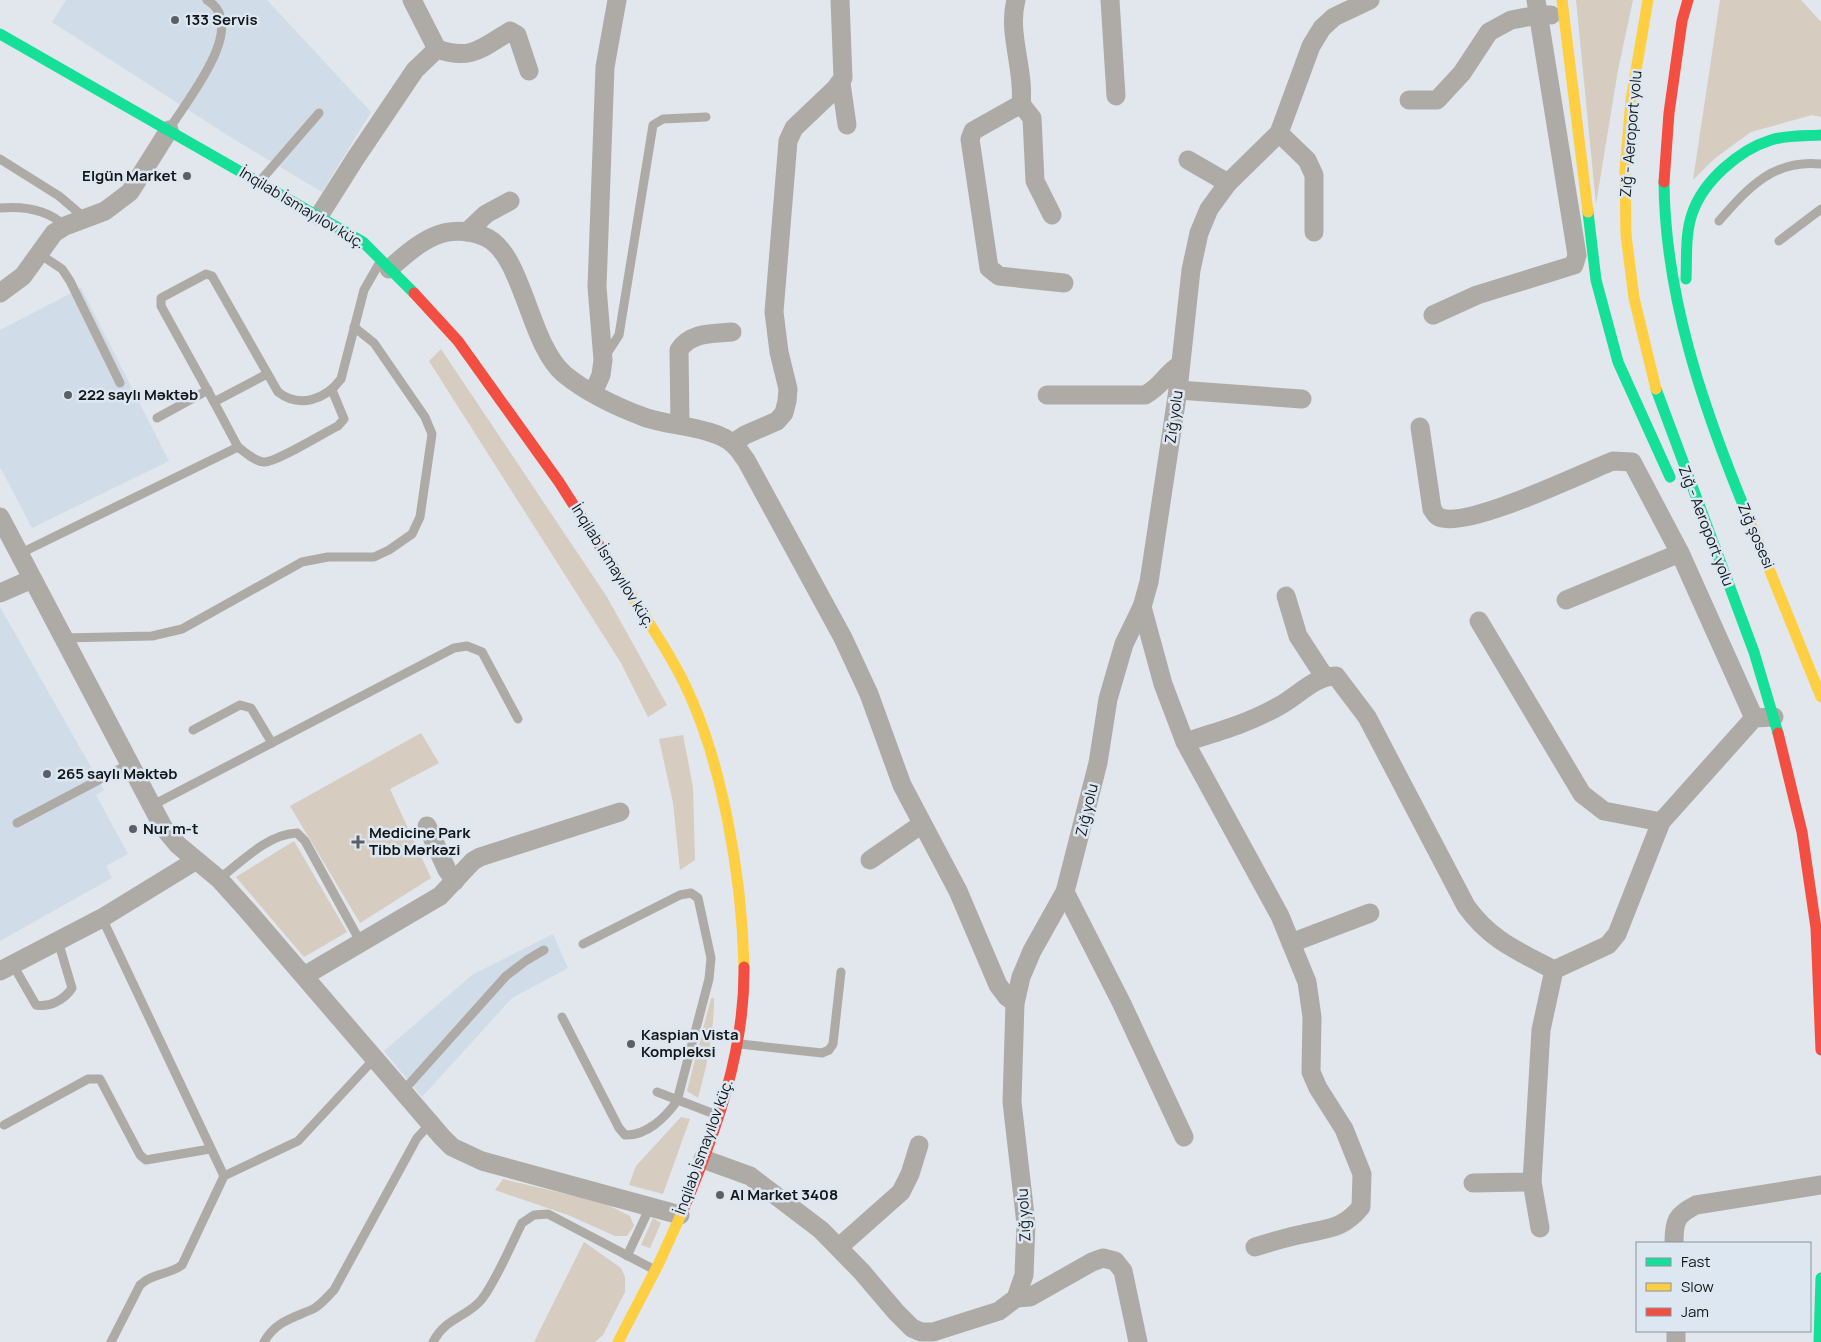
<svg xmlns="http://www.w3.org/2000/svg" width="1821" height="1342" font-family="Manrope,sans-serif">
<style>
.built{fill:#d0dce7}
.green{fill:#d6ccbf}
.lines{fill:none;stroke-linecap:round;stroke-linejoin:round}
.lane{stroke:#aeaba6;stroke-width:9}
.street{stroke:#aeaba6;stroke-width:19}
.fast{stroke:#16e098;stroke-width:11}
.slow{stroke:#ffcf43;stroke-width:11}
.jam{stroke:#f24e42;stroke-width:11}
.poi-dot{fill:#5b6064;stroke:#dce7f1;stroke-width:2}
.labels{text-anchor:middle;stroke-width:5;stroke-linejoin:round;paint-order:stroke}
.poi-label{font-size:15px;font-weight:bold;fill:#13171a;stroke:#dce7f1;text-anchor:start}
.street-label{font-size:15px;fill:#13171a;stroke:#dce7f1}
</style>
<rect width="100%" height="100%" fill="#e1e7ec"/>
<g class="built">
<polygon points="66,0 267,0 371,112 322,192 227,135 52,22"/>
<polygon points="81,288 169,461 32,528 0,467 0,330"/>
<polygon points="0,607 104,790 96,795 128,854 106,866 112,878 0,941"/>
<polygon points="553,934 568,968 512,998 422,1097 384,1051 472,975"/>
</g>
<g class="green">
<polygon points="1576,0 1633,0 1618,70 1596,204"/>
<polygon points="1720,0 1801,0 1821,22 1821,117 1812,115 1751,132 1714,159 1693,180"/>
<polygon points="441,349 607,597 667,705 648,717 621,663 429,361"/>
<polygon points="421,733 439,763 390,789 431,878 360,923 290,806"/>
<polygon points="683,735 693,787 695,860 680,870 673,803 659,739"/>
<polygon points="294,841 347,932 304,957 236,877"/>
<path d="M711 998H714C714 1033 707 1065 698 1098L687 1091Z"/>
<polygon points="681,1117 690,1119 663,1194 629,1185 636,1166"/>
<polygon points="503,1179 604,1203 630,1216 634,1226 627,1236 615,1236 568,1215 495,1190"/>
<polygon points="653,1218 661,1223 650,1248 641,1245"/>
<polygon points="584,1242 621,1268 625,1277 625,1292 603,1335 595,1342 534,1342"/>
</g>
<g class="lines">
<g class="lane">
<path d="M170 128C187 100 250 25 207 0"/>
<polyline points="0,159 59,196 86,219"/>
<polyline points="261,180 319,113"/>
<path d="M0 208C24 206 47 209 65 226"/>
<path d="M1719 221C1748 188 1773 159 1821 164"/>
<polyline points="1779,241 1821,209"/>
<polyline points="41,255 62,269 70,281 120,383"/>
<polyline points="606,355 619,335 653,125 663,119 706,117"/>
<path d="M267 374 214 402 161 306V298L206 274 212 276 278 392C300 409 326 399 341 379L364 290 380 262"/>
<polyline points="214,402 238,447"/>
<polyline points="157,418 208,390"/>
<path d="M19 554 238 447C245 452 254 461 264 462 275 463 325 432 338 426L344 419 332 390"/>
<polyline points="63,638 152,636 182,629 302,562 328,557 374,557 389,550 412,534 420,517 432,434 425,417 374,343 354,327"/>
<polyline points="193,730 240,705 251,708 272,743"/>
<polyline points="151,806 454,648 467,646 482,652 518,719"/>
<polyline points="17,823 129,764"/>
<path d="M219 879C241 862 268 834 297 833L305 841 361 943"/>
<polyline points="102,918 224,1176"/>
<path d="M13 965 36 1005C50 1008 65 999 72 988L58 941"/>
<path d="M562 1017 619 1128 625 1135C646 1136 665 1118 677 1101L709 979 711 958 698 898 691 893 680 895 583 944"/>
<polyline points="740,1044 822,1053 829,1050 833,1044 841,972"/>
<polyline points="403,1091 506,976 527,960 544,950"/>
<polyline points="657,1092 717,1115"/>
<polyline points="4,1125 88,1079 100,1079 140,1155 146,1160 210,1149"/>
<polyline points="627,1256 650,1207"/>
<path d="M111 1342 140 1285C152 1273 169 1275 182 1265L224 1176 298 1141 375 1058"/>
<path d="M264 1342C276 1321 293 1318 313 1309 321 1305 327 1297 334 1290L417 1138 430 1124"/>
<path d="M433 1342C446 1317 468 1317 482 1299 496 1281 511 1245 522 1223L534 1215 548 1214 655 1270"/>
</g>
<g class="street">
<polyline points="412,0 437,49"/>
<path d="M1016 0C1007 33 1025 70 1021 104L973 131 970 139 989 268 999 276 1064 283"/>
<polyline points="1110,0 1116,96"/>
<polyline points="841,83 847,125"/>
<polyline points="1409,100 1437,100 1462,73 1489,32 1511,20 1538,15 1551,15"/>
<polyline points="1021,104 1032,118 1035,181 1052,215"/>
<polyline points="1279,133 1307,160 1314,175 1314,232"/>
<polyline points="1188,160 1228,183"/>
<path d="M319 216 355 159 415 70 437 49C471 61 482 48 510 31L517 35 529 71"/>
<polyline points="467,232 486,214 510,201"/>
<path d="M389 269C418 244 442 221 483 236 523 250 528 343 564 374 586 392 617 407 644 417 667 426 717 427 734 445 739 449 742 455 746 460L843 638 869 694 902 785 958 891 998 985 1007 997 1015 1003"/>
<polyline points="0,293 23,276 54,233 65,226 105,211 130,192 169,130"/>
<polyline points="1433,315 1477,295 1574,265 1577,255 1536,0"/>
<polyline points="1178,390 1302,399"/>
<polyline points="593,393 601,375 603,360 597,287 605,67 617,0"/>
<path d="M1047 395H1145C1162 386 1165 374 1180 365"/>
<path d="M680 425 679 350C691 332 712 334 732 332"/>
<path d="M1420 427 1432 509C1434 512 1436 516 1439 517 1466 530 1582 473 1613 461L1632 462 1680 553 1754 718"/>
<polyline points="733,443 745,435 777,421 784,413 787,401 788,389 779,352 774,312 788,141 794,128 835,89 843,78 840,0"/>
<polyline points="0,517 163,827 178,845 219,879 247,910 442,1137 452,1147 482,1161 680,1215"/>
<polyline points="0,593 32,579"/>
<polyline points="1286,596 1298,636 1324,676"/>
<polyline points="1566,600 1680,553"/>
<path d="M1142 607 1163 684 1185 742 1280 916 1307 982 1312 1017 1311 1072 1318 1088 1344 1129 1362 1174 1361 1207C1343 1229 1329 1228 1303 1234 1287 1237 1271 1242 1255 1247"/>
<polyline points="1479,621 1582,794 1604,811 1661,822"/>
<path d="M1185 742C1217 732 1250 723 1279 706 1298 696 1314 676 1336 676L1367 717 1466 906C1490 940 1518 951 1554 970"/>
<polyline points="427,826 447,870 455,881"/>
<polyline points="870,860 922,824"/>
<polyline points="1065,892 1122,1004 1184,1137"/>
<polyline points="1291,943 1370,913"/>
<polyline points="0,971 102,918 195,861"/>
<polyline points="304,976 440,896 473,861 480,857 620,812"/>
<polyline points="703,1159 750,1176 821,1230 862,1272 896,1312 912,1328 921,1332 933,1332 999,1311 1016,1298 1024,1275 1026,1224 1012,1102 1015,1003 1021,977 1032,951 1065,892 1098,763 1108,699 1124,644 1142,607 1149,582 1178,390 1191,270 1199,233 1209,209 1228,183 1279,133 1311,46 1322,28 1334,17 1370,0"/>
<polyline points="1532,1182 1540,1228"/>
<polyline points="1473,1183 1532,1182 1541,1030 1554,970 1608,945 1617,934 1661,822 1754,718 1774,717"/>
<path d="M1674 1243C1674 1221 1676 1215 1696 1205L1821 1185"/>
<polyline points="839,1247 901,1192 910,1174 919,1145"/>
<polyline points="1016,1298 1030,1297 1092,1262 1103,1258 1115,1261 1123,1271 1138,1342"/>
<polyline points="1676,1331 1676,1342"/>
</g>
<g class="fast">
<polyline points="0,34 363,242 414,293"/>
<path d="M1664 182C1665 297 1703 407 1746 512"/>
<polyline points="1588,212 1596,280 1618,362 1670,477"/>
<path d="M1686 279C1687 257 1685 235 1692 214 1703 181 1739 150 1771 140 1787 135 1805 136 1821 135"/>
<polyline points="1656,389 1754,652 1778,733"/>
<polyline points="1819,1342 1821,1278"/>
</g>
<g class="slow">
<polyline points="1562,0 1588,212"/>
<polyline points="1648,0 1631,100 1625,170 1626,235 1634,298 1656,389"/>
<polyline points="1746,512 1821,697"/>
<path d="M613 567C635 602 660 637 679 673 722 754 742 877 744 967"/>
<polyline points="618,1342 659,1263 684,1208"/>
</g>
<g class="jam">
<polyline points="1664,182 1669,113 1682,21 1688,0"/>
<polyline points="414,293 458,341 559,482 613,567"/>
<polyline points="1778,733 1802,832 1816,928 1821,1050"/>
<path d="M684 1208C716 1132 745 1051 744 967"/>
</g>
</g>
<g class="poi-dot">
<circle cx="175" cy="20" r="5"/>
<circle cx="187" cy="176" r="5"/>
<circle cx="68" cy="395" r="5"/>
<circle cx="47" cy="774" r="5"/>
<circle cx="133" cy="829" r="5"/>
<path d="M355.5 834.5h5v5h5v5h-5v5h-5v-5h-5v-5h5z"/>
<circle cx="631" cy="1044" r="5"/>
<circle cx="720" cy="1195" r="5"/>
</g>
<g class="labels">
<g class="poi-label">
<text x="185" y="25">133 Servis</text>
<text x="177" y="181" text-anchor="end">Elgün Market</text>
<text x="78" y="400">222 saylı Məktəb</text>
<text x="57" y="779">265 saylı Məktəb</text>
<text x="143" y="834">Nur m-t</text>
<text x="369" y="838">Medicine Park<tspan x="369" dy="17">Tibb Mərkəzi</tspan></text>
<text x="641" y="1040">Kaspian Vista<tspan x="641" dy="17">Kompleksi</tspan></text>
<text x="730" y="1200">Al Market 3408</text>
</g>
<g class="street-label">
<text transform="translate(1631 134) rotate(-85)" y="5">Zığ - Aeroport yolu</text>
<text transform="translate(302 208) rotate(31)" y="5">İnqilab İsmayılov küç.</text>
<text transform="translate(1174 417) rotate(-82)" y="5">Zığ yolu</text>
<text transform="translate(1706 526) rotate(69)" y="5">Zığ - Aeroport yolu</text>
<text transform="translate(1756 536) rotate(67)" y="5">Zığ şosesi</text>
<text transform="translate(613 566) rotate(58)" y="5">İnqilab İsmayılov küç.</text>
<text transform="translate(1087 810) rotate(-77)" y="5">Zığ yolu</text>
<text transform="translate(704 1147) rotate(-70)" y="5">İnqilab İsmayılov küç.</text>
<text transform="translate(1024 1215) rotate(-93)" y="5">Zığ yolu</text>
</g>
</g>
<rect x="1636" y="1242" width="175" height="90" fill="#dce7f1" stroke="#8c949b"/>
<rect x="1646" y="1258" width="25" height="8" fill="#16e098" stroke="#8c949b"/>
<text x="1681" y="1267" font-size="15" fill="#13171a">Fast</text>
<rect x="1646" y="1283" width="25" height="8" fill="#ffcf43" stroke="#8c949b"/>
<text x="1681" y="1292" font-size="15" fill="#13171a">Slow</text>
<rect x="1646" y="1308" width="25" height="8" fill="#f24e42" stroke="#8c949b"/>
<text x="1681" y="1317" font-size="15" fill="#13171a">Jam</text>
</svg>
